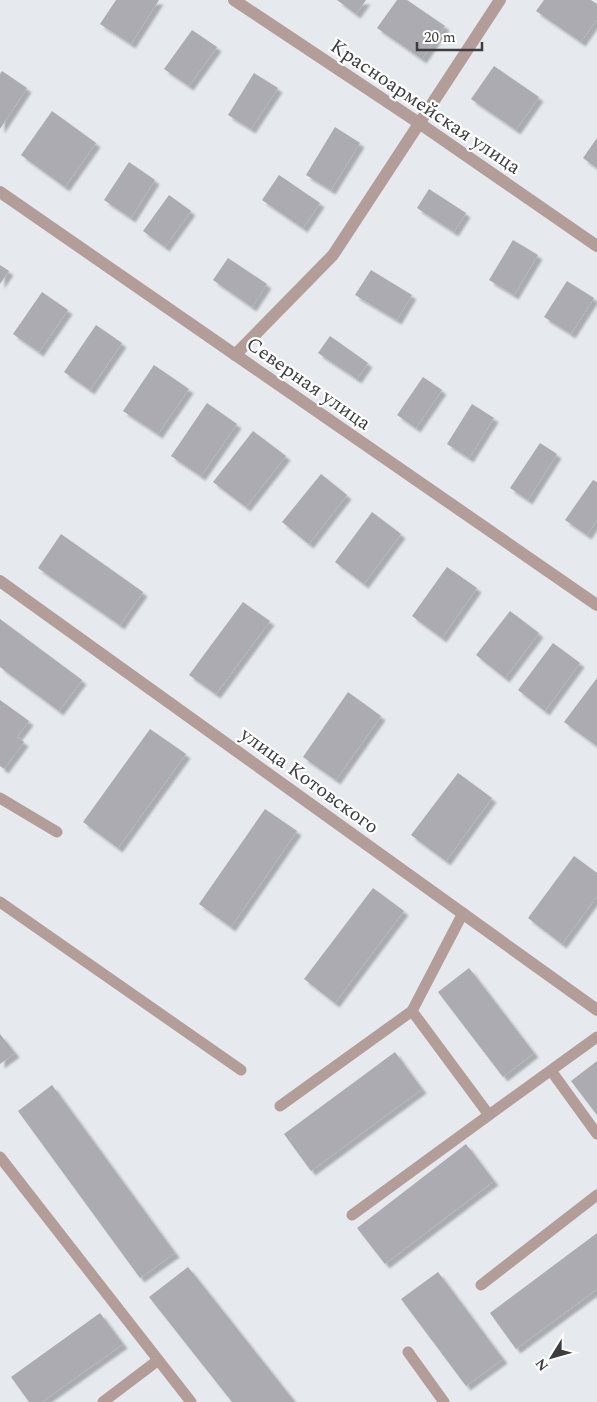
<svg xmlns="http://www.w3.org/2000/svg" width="597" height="1402" font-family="Spectral,serif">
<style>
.building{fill:#acabb1;filter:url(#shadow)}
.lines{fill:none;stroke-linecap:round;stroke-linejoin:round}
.lane{stroke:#b39d98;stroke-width:11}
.street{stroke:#b39d98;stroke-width:12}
.labels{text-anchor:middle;stroke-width:4.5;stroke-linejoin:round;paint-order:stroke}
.street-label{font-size:20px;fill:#3c3d3f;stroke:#fff}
</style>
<defs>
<filter id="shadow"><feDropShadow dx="4.5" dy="4.5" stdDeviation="1" flood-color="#0004"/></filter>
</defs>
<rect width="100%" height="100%" fill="#e6e9ee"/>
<g class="building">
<polygon points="116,0 159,0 131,44 100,24"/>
<polygon points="337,0 366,0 356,14"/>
<polygon points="397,0 407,0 445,26 422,59 377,28"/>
<polygon points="544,0 591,0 597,4 597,19 581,42 536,11"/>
<polygon points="192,30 217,47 189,86 164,69"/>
<polygon points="494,66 539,97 516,130 471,99"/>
<polygon points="2,71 27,88 0,129 0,74"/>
<polygon points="254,73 278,88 251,129 228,115"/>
<polygon points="52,111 96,143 65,187 21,155"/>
<polygon points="335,127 360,143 331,190 306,175"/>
<polygon points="597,138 597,168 583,158"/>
<polygon points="129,162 155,180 131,218 104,200"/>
<polygon points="279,175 320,203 303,228 262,200"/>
<polygon points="429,189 466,213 454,232 417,208"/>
<polygon points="169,195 191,211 165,247 143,231"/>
<polygon points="513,240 538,255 514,295 489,280"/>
<polygon points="228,258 267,284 252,307 213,280"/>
<polygon points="0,265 9,271 0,284"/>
<polygon points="371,270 412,295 397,320 355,295"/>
<polygon points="567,281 594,298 571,334 544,317"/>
<polygon points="42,292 68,310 39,352 13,334"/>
<polygon points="96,325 122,343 90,390 64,372"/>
<polygon points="330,336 368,363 357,379 318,353"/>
<polygon points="154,365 189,389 158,434 123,411"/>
<polygon points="423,377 442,390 416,428 397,415"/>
<polygon points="207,403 237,424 201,476 171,456"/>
<polygon points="472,404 494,418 469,458 447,444"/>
<polygon points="253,431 286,456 246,507 213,482"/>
<polygon points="540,443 557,454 528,500 510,488"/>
<polygon points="321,474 347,495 309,544 282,522"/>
<polygon points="593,480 597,482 597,520 587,535 565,520"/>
<polygon points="372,512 401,534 364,584 335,562"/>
<polygon points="61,534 143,592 120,625 38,568"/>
<polygon points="447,567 477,588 442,638 412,616"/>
<polygon points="243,602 270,621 216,694 189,675"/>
<polygon points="510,611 539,633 505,678 476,655"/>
<polygon points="0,619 82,680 59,711 0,667"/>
<polygon points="553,643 580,663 545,711 518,690"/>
<polygon points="597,678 597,746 564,722"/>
<polygon points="348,692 381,716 336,780 303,757"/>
<polygon points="0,700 29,721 17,737 24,742 4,769 0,766"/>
<polygon points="150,729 186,754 118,848 83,822"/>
<polygon points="458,773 492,798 446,861 411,835"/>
<polygon points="265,809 297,831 231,927 199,904"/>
<polygon points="574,856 597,873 597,896 562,944 528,918"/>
<polygon points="373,888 404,911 335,1003 304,979"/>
<polygon points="469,968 534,1053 503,1077 438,992"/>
<polygon points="0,1034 15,1053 0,1064"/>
<polygon points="395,1052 422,1089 311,1171 284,1134"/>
<polygon points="597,1061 597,1115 571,1081"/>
<polygon points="52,1085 175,1253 140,1278 18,1111"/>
<polygon points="466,1144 494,1181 385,1264 357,1228"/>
<polygon points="597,1233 597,1289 516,1349 490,1313"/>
<polygon points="188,1267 295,1402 232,1402 149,1297"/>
<polygon points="438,1272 503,1359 466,1386 401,1299"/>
<polygon points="100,1313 123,1344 42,1402 29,1402 11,1377"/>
</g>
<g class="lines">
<g class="lane">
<polyline points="0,798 57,832"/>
<polyline points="0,902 241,1070"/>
<polyline points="552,1072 597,1134"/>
<polyline points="280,1106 412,1011 463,913"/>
<polyline points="489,1115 597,1037"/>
<polyline points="0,1157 191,1402"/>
<polyline points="352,1215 489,1115 412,1011"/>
<polyline points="481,1285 597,1195"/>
<polyline points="408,1352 444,1402"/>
<polyline points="103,1402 157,1361"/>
</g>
<g class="street">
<polyline points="234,0 419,123 597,246"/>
<polyline points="0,192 597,605"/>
<polyline points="235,355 333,255 500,0"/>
<polyline points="0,581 597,1010"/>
</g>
</g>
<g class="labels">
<g class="street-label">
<text transform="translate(426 106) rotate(34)" y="7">Красноармейская улица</text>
<text transform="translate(309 383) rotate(35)" y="7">Северная улица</text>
<text transform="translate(310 780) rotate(36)" y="7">улица Котовского</text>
</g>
</g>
<g transform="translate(552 1357) rotate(233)" stroke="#ffffff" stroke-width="4" paint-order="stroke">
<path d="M0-4L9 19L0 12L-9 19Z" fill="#3c3d3f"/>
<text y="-8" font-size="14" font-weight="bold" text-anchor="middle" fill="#3c3d3f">N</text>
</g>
<path d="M417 42v8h65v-8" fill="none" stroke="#3c3d3f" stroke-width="2.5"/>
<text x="424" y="42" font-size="15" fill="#3c3d3f" stroke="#ffffff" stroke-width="4" paint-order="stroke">20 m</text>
</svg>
